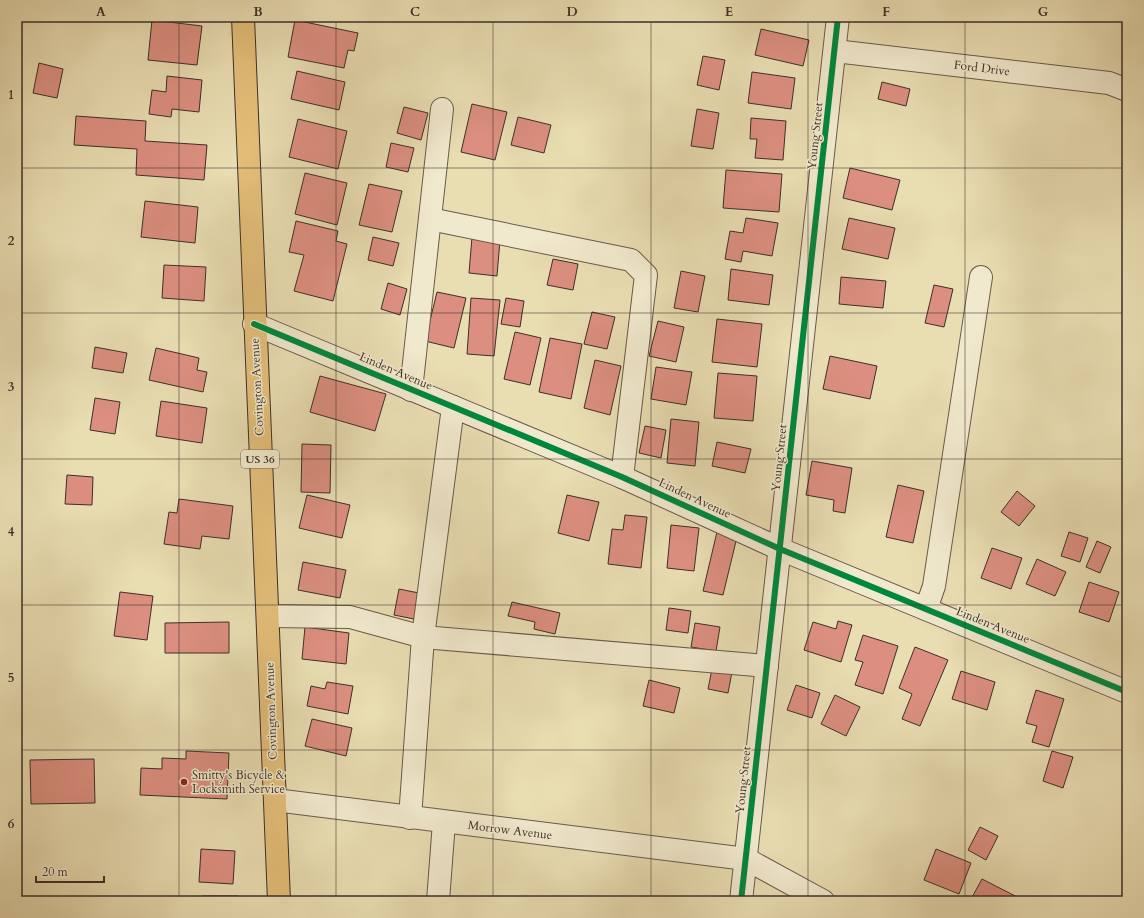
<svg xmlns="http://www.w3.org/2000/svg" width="1144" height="918" font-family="Cardo,serif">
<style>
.building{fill:#dc8f80;stroke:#3d2f28}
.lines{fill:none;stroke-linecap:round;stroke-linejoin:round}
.minor-casing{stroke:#685a4a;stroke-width:24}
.major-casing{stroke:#3d2f28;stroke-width:24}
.minor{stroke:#f1e9cd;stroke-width:22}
.major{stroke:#e4be79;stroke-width:22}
.cycleway-casing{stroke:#f1e9cd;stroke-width:8}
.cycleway{stroke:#00873e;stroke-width:6}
.grid{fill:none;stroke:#3d2f28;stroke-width:1;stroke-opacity:0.55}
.poi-dot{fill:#8f2418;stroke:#f1e9cd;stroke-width:1.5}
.labels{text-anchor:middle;stroke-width:3;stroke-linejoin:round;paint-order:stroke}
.shield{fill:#f1e9cd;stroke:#73675a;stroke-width:1}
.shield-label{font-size:11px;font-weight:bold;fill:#3d2f28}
.street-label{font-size:12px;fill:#3d2f28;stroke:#f1e9cd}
.poi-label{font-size:12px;fill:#3d2f28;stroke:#f1e9cd;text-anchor:start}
.neatline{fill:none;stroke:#3d2f28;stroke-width:1.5}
.grid-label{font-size:13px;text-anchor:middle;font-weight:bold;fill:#3d2f28}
</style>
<rect width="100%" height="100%" fill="#e9ddb2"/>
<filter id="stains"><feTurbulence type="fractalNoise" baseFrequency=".005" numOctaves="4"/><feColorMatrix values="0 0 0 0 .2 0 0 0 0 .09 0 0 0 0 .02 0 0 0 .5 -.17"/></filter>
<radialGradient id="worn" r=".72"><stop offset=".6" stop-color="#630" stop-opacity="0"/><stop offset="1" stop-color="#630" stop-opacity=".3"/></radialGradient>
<g class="building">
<polygon points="152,20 202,26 197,65 148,60"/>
<polygon points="295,20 358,33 354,51 348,50 344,68 288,57"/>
<polygon points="761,29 809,40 803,66 755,55"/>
<polygon points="703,56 725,60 719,90 697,85"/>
<polygon points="39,63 63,69 57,98 33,93"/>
<polygon points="297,71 345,82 339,110 291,99"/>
<polygon points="752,72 795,78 791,109 748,103"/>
<polygon points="167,76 202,80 199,112 172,109 171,117 149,114 152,90 166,92"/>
<polygon points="882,82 910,89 906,106 878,99"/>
<polygon points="472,104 507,112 495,160 461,152"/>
<polygon points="404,107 428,113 421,140 397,133"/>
<polygon points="697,109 719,113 713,149 691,146"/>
<polygon points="76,116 146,121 145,141 207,145 204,180 136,175 137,149 74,145"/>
<polygon points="518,117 551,125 544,153 511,145"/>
<polygon points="751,118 786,121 783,160 755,158 757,139 750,139"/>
<polygon points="298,119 347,131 338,169 289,157"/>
<polygon points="391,143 414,148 408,172 386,167"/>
<polygon points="850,168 900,180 892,210 843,198"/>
<polygon points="726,170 782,174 779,212 723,208"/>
<polygon points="305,173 347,183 337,225 295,214"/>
<polygon points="369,184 402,191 392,232 359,225"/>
<polygon points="145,201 198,207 195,243 141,237"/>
<polygon points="746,218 778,223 772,256 743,251 741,262 725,259 730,231 743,233"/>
<polygon points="849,218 895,228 888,259 842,249"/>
<polygon points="296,221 338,231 336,241 347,244 333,301 294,291 304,255 289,252"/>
<polygon points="373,237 399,243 393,266 368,260"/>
<polygon points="472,237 500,240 497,276 469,273"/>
<polygon points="553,259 578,264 573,290 547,285"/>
<polygon points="164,265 206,267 204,301 162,298"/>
<polygon points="731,269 773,275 769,305 728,300"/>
<polygon points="681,271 705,276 698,312 674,308"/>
<polygon points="841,277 886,281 883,308 839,304"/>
<polygon points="388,283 407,289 400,315 381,309"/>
<polygon points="934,285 953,289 944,327 925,323"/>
<polygon points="437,292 466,298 454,348 425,341"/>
<polygon points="471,298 500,300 494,356 467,354"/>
<polygon points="506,298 524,301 520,327 501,324"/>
<polygon points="592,312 615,317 607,349 584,344"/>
<polygon points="717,319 762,324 757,367 712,362"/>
<polygon points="658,321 684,327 676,362 649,356"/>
<polygon points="515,332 541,338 530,385 504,379"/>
<polygon points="550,338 582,344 571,399 539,392"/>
<polygon points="95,347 127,353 123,373 92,368"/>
<polygon points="156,348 199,358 197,370 207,372 203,392 149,380"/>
<polygon points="830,356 877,366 870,399 823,389"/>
<polygon points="595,360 621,366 610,415 584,408"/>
<polygon points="656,367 692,372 686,405 651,399"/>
<polygon points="718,373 757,376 753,421 714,418"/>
<polygon points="320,376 386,394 375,431 310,412"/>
<polygon points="95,398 120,402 115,434 90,430"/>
<polygon points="161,401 207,408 202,443 156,436"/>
<polygon points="671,419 699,422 695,466 667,463"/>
<polygon points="645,426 666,430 661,458 639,453"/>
<polygon points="717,442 751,449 745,473 712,466"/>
<polygon points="302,444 331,445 330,493 301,492"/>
<polygon points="812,461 852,468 845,513 833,511 834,500 806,495"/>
<polygon points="67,475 93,477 92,505 65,504"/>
<polygon points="898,485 924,491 913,543 886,537"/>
<polygon points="1017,491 1035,506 1019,526 1001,512"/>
<polygon points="307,495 350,505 342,538 299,528"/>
<polygon points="567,495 599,502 589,541 558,533"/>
<polygon points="179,499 233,506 229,539 202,536 200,549 164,544 169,512 177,513"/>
<polygon points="625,515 647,517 641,568 608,564 612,529 623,530"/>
<polygon points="671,525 699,528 694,571 667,568"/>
<polygon points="717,532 737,537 723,595 703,591"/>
<polygon points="1069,532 1088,538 1080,562 1061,556"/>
<polygon points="1097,541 1111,547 1100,573 1086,567"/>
<polygon points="992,548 1022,558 1011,589 981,578"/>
<polygon points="1037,559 1066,572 1055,596 1026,584"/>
<polygon points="303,562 346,570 340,598 298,590"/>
<polygon points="1089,582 1119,592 1109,622 1079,612"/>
<polygon points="399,589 419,593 414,619 394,615"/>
<polygon points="120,592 153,596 147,640 114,636"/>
<polygon points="512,602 560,613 555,634 534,629 535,622 508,616"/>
<polygon points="669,608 691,611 688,633 666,630"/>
<polygon points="838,621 852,625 841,662 804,650 813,622 836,629"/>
<polygon points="229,622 229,653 165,653 165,623"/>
<polygon points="695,623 720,627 716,651 691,647"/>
<polygon points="305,627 349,633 346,664 302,659"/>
<polygon points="863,635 898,646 883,694 855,685 863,662 855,660"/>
<polygon points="915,647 948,660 920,726 902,719 912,694 899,688"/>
<polygon points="712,669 732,672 728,693 708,689"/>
<polygon points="961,671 995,682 987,710 952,699"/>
<polygon points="649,680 680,688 674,713 643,706"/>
<polygon points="327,682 353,686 348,714 307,706 311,686 325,689"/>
<polygon points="796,685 820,693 812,718 787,710"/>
<polygon points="1036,690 1064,699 1049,747 1032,742 1037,726 1026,723"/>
<polygon points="835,695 860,707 846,736 821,724"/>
<polygon points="312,719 352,728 346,756 305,746"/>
<polygon points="186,751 229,753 227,799 140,795 141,768 162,769 162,758 186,759"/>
<polygon points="1052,751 1073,757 1063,788 1043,781"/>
<polygon points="94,759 95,803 31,804 30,760"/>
<polygon points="980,827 998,836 986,860 968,850"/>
<polygon points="201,849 235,851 233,884 199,882"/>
<polygon points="936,849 971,863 959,894 924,880"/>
<polygon points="982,879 1025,901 970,901"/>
<rect x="203" y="896" width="35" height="5"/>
</g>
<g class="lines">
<g class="minor-casing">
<g id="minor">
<polyline points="835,51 1109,83 1127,90"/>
<polyline points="430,219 631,260 646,275 622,477"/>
<polyline points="254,324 622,477 780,549 1127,692"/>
<polyline points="411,390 442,109"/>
<polyline points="926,609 934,586 981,277"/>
<polyline points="268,616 350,617 423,637 767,666"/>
<polyline points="275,800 746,859 823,901"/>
<polyline points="410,818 423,637 453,407"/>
<polyline points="438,901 444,822"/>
<polyline points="741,901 838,17"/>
</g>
</g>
<g class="major-casing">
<path id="major" d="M243 17C253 312 269 606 279 901"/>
</g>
<use href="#minor" class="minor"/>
<use href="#major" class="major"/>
<g class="cycleway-casing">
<g id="cycleway">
<polyline points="254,324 622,477 780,549 1127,692"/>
<polyline points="741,901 838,17"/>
</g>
</g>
<use href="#cycleway" class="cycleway"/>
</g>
<path class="grid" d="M179 17V901M336 17V901M493 17V901M651 17V901M808 17V901M965 17V901M17 168H1127M17 313H1127M17 459H1127M17 605H1127M17 750H1127"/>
<circle class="poi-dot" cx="184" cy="782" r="4"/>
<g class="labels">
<rect class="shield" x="241" y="450" width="38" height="18" rx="3"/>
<g class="shield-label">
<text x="260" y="463">US 36</text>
</g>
<g class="street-label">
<text transform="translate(982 68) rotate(7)" y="4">Ford Drive</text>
<text transform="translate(815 136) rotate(-84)" y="4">Young Street</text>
<text transform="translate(396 371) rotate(23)" y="4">Linden Avenue</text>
<text transform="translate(257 387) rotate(-93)" y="4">Covington Avenue</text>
<text transform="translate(779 458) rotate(-84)" y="4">Young Street</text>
<text transform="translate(695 498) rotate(25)" y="4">Linden Avenue</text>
<text transform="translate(993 625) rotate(22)" y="4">Linden Avenue</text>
<text transform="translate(271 711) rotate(-92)" y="4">Covington Avenue</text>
<text transform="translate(743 780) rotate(-84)" y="4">Young Street</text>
<text transform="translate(510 830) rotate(7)" y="4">Morrow Avenue</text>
</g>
<g class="poi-label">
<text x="192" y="779">Smitty's Bicycle &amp;<tspan x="192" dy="14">Locksmith Service</tspan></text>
</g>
</g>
<rect width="1144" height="918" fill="none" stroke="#e9ddb2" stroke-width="44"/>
<path d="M36 876v6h68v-6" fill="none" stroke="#3d2f28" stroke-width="2"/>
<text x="42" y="876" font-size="12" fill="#3d2f28" stroke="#f1e9cd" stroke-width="3" paint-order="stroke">20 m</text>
<rect x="22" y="22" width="1100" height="874" class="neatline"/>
<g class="grid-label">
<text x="101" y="16">A</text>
<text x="258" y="16">B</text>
<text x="415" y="16">C</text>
<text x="572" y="16">D</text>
<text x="729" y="16">E</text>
<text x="886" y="16">F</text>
<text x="1043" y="16">G</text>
<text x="11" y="99">1</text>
<text x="11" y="245">2</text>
<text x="11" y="391">3</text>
<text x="11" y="536">4</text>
<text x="11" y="682">5</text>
<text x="11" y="828">6</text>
</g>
<rect width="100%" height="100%" filter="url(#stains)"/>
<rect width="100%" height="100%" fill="url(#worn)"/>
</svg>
